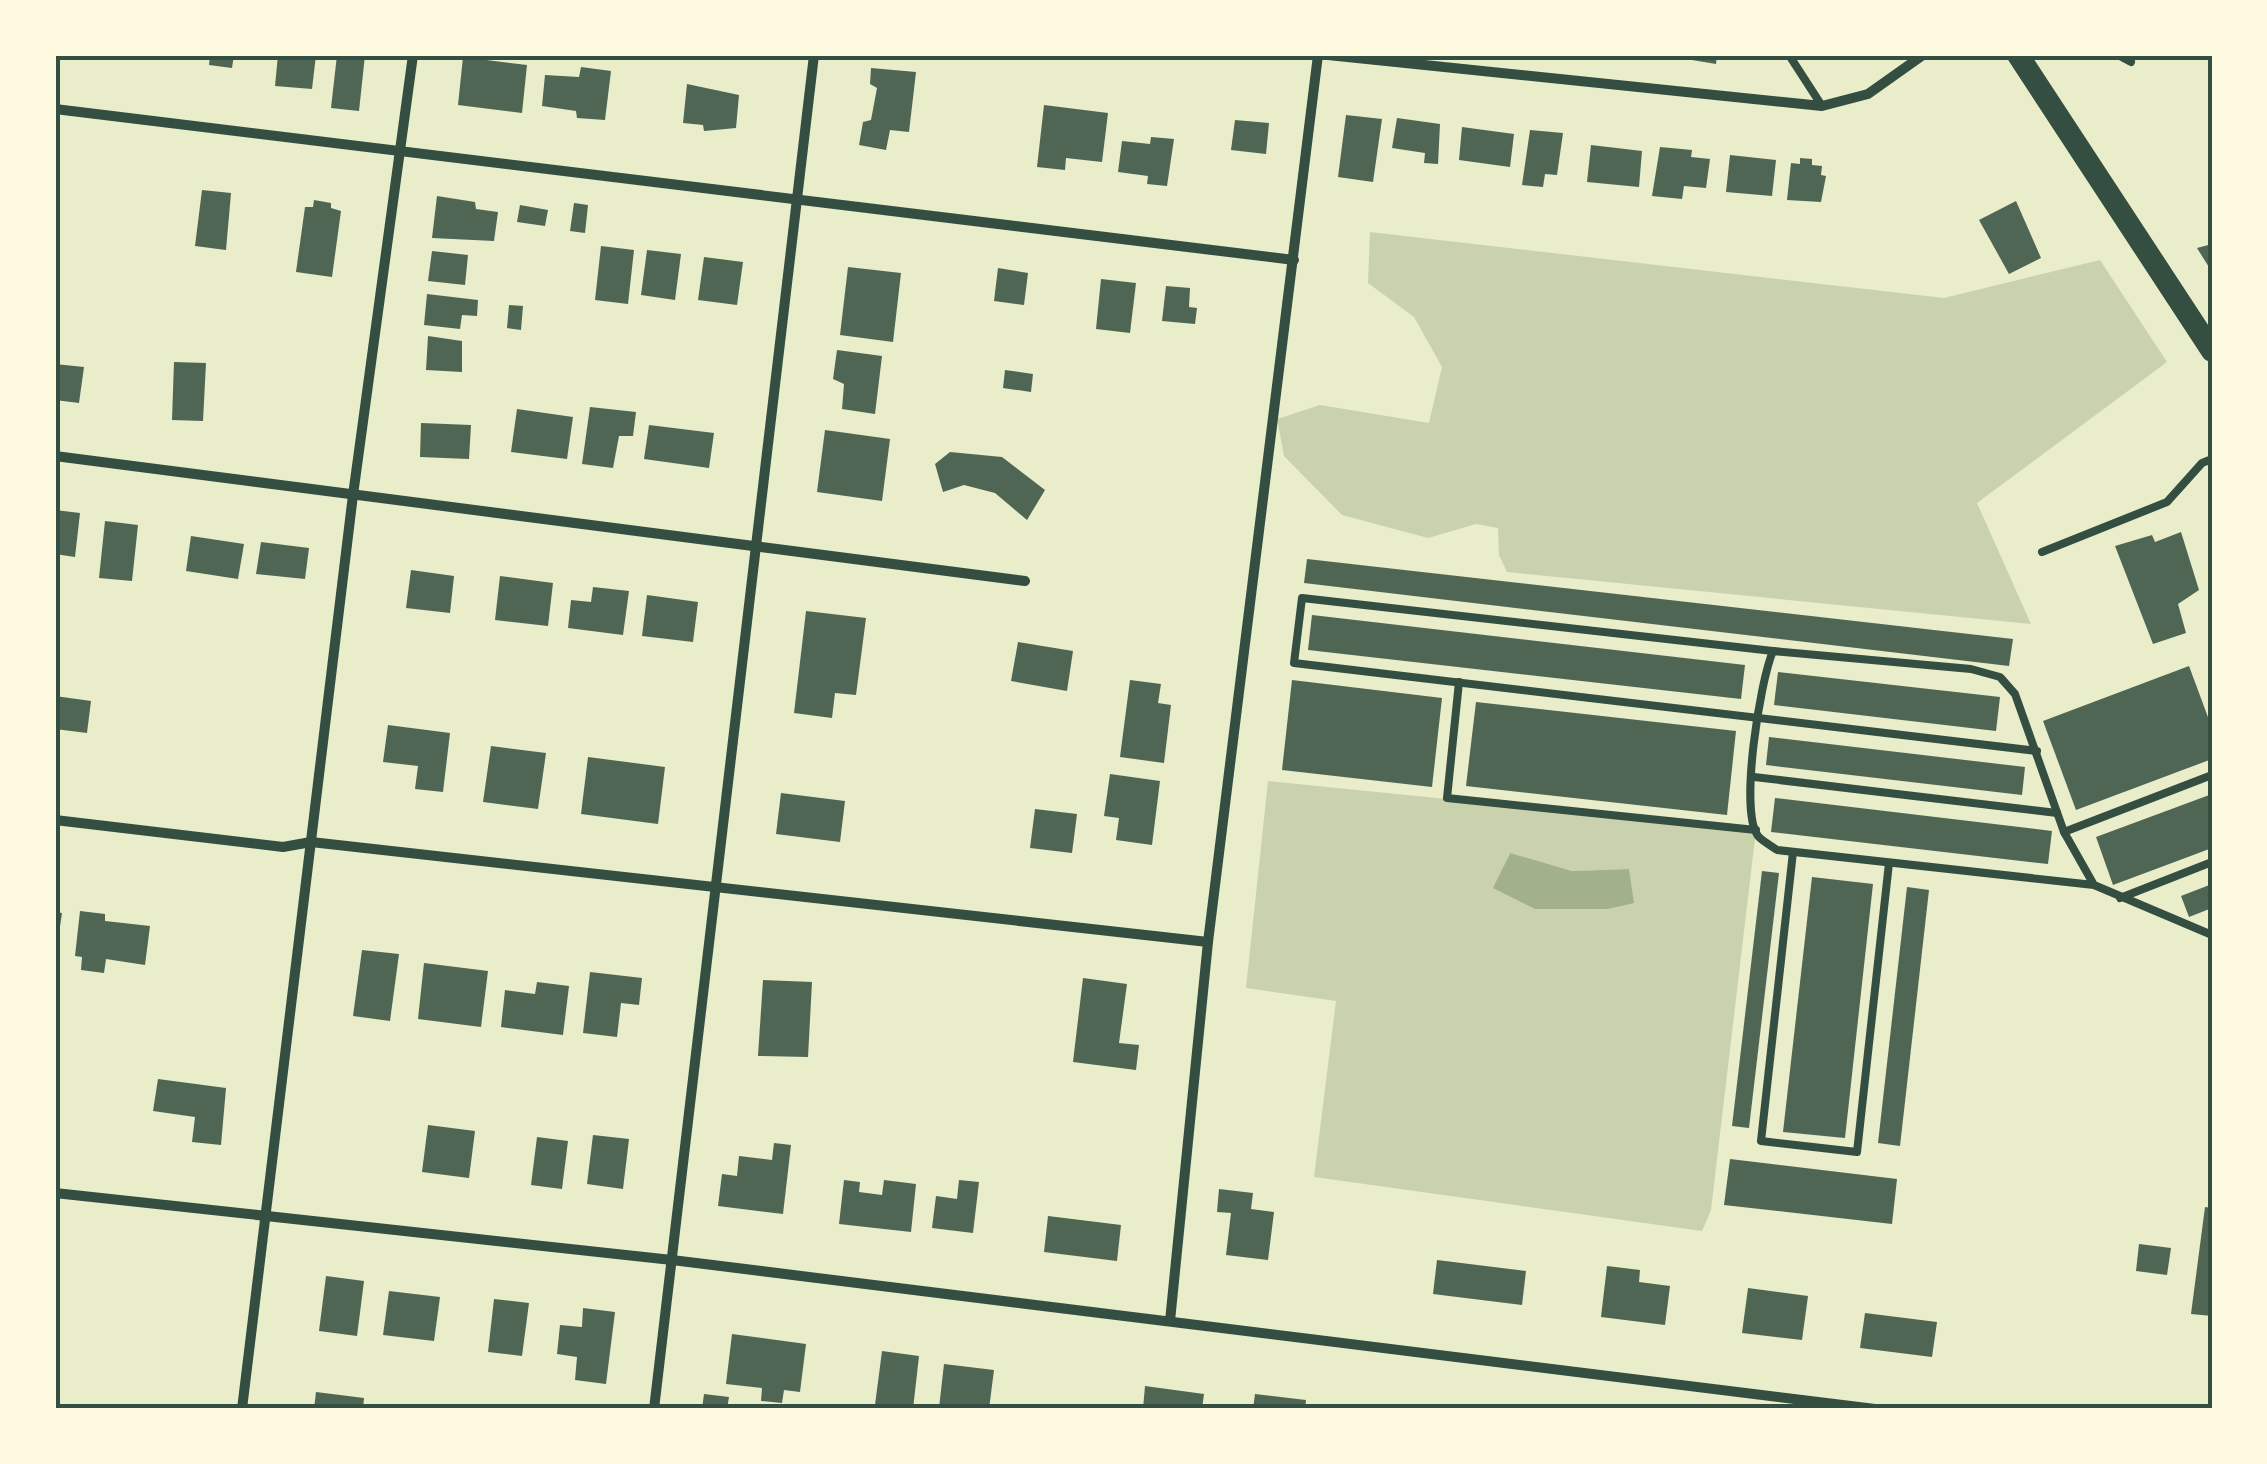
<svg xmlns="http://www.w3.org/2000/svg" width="2267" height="1464" font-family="'Alegreya Sans',sans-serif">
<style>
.green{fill:#cad2ad;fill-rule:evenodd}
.water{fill:#a3b18a}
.building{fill:#4f6655}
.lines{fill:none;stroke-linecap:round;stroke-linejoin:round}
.service{stroke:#344e41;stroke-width:8}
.minor{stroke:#344e41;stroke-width:10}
.primary{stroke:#344e41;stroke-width:22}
.neatline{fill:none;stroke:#344e41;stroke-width:4}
</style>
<rect width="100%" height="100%" fill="#e9edc9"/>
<g class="green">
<polygon points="1370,232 1944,298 2100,260 2167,362 1977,503 2031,624 1507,572 1499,555 1498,528 1476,524 1428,538 1342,515 1284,456 1277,419 1320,405 1429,423 1442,367 1414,317 1368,283"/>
<path d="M1268 781 1756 830 1711 1210 1702 1231 1314 1177 1336 1001 1246 988ZM1509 854 1572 871 1629 869 1494 888Z"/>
</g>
<polygon class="water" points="1510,853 1572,871 1629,869 1634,903 1608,909 1535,909 1493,888"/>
<g class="building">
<polygon points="210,55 234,55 232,68 209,65"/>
<polygon points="278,55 316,55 312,89 275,86"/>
<polygon points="337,55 365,55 359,111 331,108"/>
<polygon points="1662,55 1717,55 1716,64"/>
<polygon points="463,57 527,65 522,113 458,105"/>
<polygon points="581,67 611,71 605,120 577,118 576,111 542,106 545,75 579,77"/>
<polygon points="871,68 916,72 909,132 890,130 886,150 859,145 863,122 871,120 877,88 870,84"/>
<polygon points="687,84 739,95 736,128 704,131 703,125 683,123"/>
<polygon points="1044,105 1108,113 1102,162 1066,158 1065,170 1037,167"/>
<polygon points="1346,115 1382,119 1373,182 1338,177"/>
<polygon points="1397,118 1440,124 1438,164 1424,163 1425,153 1392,148"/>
<polygon points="1235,120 1269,123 1266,154 1231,150"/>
<polygon points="1462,127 1514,134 1510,167 1459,160"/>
<polygon points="1530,130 1563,133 1557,175 1545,174 1543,187 1522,185"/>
<polygon points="1151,137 1174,139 1167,186 1147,184 1148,176 1118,172 1122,141 1150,144"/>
<polygon points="1591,145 1642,151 1639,187 1587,182"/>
<polygon points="1660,147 1692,150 1691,157 1710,159 1706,188 1684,186 1682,199 1652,196"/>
<polygon points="1730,155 1776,160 1772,196 1726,192"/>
<polygon points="1800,158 1812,159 1812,165 1822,166 1821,175 1826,176 1821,202 1787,200 1791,163 1800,164"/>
<polygon points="202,190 231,193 226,250 195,246"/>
<polygon points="437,196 475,202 476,209 498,212 494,241 432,238"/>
<polygon points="314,200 331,203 331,208 341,211 332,277 296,272 305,207 313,207"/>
<polygon points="2016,201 2041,258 2009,274 1979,220"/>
<polygon points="574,203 588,205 585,233 570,231"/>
<polygon points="520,205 548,210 545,226 517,222"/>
<polygon points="2212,244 2212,272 2197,248"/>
<polygon points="601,246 634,250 628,304 595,300"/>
<polygon points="647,250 681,254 675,300 641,295"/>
<polygon points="432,251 468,255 465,285 428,281"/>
<polygon points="704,257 743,262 737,305 698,300"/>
<polygon points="848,267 901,273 893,342 840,335"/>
<polygon points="998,268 1028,273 1024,305 994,301"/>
<polygon points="1101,279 1136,283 1130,333 1096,329"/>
<polygon points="1166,286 1190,288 1189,307 1197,308 1195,324 1162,321"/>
<polygon points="427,294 478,300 477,316 462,315 460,329 424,325"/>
<polygon points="509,305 523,306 521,330 507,328"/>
<polygon points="428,336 462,341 462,372 426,370"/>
<polygon points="837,350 882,356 875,414 842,409 844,384 833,379"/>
<polygon points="174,362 206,363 203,421 172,420"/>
<polygon points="55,364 84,367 79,403 55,400"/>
<polygon points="1005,370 1033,374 1031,392 1003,388"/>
<polygon points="590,407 636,412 633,436 619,436 613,468 582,464"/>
<polygon points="517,409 573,417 567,459 511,452"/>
<polygon points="421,423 471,425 469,459 420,457"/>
<polygon points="649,425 714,433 709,468 644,459"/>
<polygon points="825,430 890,439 882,501 817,492"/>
<polygon points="950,452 1002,457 1045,490 1027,520 995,493 964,485 943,492 935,464"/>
<polygon points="55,510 80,513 75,557 55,554"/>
<polygon points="105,521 138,525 132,581 99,578"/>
<polygon points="2181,532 2199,590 2178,604 2186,633 2153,644 2115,546 2152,535 2155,542"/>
<polygon points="191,536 244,544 238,579 186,571"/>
<polygon points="261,542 309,548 305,579 256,574"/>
<polygon points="1307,559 2013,639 2009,666 1304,583"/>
<polygon points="411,570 454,576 450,613 406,608"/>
<polygon points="500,576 553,583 548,626 495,620"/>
<polygon points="593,587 629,591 623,635 568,628 571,600 591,602"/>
<polygon points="647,595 698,602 693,642 642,636"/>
<polygon points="806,611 866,618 856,695 835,693 832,718 794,713"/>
<polygon points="1312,615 1745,665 1741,699 1308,650"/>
<polygon points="1018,642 1073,651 1067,691 1011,681"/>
<polygon points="2189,666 2212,728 2212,759 2076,810 2043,721"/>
<polygon points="1778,672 2000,697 1996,731 1774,705"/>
<polygon points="1130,680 1161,684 1158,703 1171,705 1164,763 1120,757"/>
<polygon points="1292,680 1442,698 1432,787 1282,770"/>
<polygon points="55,696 91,701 87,733 55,729"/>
<polygon points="1476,702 1736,731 1727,815 1466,786"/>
<polygon points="388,725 450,733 443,792 415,789 418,766 383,762"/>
<polygon points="1769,737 2025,767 2022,795 1766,765"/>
<polygon points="491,746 546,753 538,809 483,802"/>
<polygon points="588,757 665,767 658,824 581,814"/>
<polygon points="1110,774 1160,781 1152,845 1116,840 1119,818 1104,816"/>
<polygon points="781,793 845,801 840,842 776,834"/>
<polygon points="2212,794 2212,848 2113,885 2096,837"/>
<polygon points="1775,798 2052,831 2048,864 1771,832"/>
<polygon points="1035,809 1077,814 1072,853 1030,848"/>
<polygon points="1762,871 1779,873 1749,1128 1732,1126"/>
<polygon points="1812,877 1873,884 1845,1138 1783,1132"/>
<polygon points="2212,884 2212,908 2189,917 2181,896"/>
<polygon points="1907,887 1929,890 1900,1146 1878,1143"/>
<polygon points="80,911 105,914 105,921 150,926 145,965 106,959 104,973 81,970 82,957 75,956"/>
<polygon points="55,912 62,913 57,947 55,947"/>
<polygon points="362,950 399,954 390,1021 353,1016"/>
<polygon points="424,963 488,971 481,1027 418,1019"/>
<polygon points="590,972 642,978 639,1005 621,1003 617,1037 583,1033"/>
<polygon points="1083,978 1127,984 1119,1043 1139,1045 1136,1070 1073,1062"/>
<polygon points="763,980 812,982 808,1057 758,1056"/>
<polygon points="537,982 569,986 563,1035 501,1027 505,990 535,994"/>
<polygon points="158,1079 226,1088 221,1145 192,1142 195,1117 153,1111"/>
<polygon points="428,1125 475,1131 469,1178 422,1172"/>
<polygon points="593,1135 629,1139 623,1189 587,1184"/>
<polygon points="537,1137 568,1141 562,1189 531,1185"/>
<polygon points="774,1143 791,1145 783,1214 718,1206 722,1174 737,1176 739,1156 772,1160"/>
<polygon points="1730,1159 1897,1179 1892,1224 1724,1205"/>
<polygon points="844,1180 860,1182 859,1192 882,1195 884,1180 916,1184 911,1232 839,1224"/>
<polygon points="959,1180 979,1182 973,1233 932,1228 936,1196 957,1199"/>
<polygon points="1219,1189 1253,1193 1251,1209 1274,1212 1268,1260 1226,1255 1231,1213 1217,1212"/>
<polygon points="2205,1207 2212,1208 2212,1316 2191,1314"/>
<polygon points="1048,1216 1121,1225 1117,1261 1044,1252"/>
<polygon points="2139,1244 2171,1248 2167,1275 2136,1271"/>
<polygon points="1437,1260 1526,1271 1522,1305 1433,1294"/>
<polygon points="1607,1266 1640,1270 1639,1282 1670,1286 1665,1325 1601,1317"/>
<polygon points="326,1276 364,1281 357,1336 319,1331"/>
<polygon points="1748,1288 1808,1296 1802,1340 1742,1333"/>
<polygon points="389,1291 440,1297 434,1341 383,1335"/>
<polygon points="494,1299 529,1303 522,1356 488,1352"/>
<polygon points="583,1308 615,1312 606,1384 575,1380 577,1357 557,1354 560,1325 582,1327"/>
<polygon points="1865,1313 1937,1322 1932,1357 1860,1348"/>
<polygon points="732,1334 806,1344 800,1392 784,1390 782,1403 761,1401 762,1388 726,1384"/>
<polygon points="882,1351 919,1356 913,1409 875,1405"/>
<polygon points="944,1364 994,1370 989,1409 939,1408"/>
<polygon points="1145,1386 1204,1394 1202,1409 1143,1409"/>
<polygon points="316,1392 364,1398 363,1409 314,1409"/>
<polygon points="704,1394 729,1397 727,1409 702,1409"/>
<polygon points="1255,1394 1306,1400 1305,1409 1253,1409"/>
</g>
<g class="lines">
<g class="service">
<polyline points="1789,55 1822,106"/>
<polyline points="2118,55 2131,62"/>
<polyline points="2042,552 2167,502 2202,463 2212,459"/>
<polyline points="1773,651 1302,598 1294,663 2037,751"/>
<polyline points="1459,682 1447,798 1756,830"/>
<polyline points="1754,777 2057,813"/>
<polyline points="2064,832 2212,775"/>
<polyline points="1793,852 1761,1141 1857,1152 1889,863"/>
<path d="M2094 885 2064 832 2015 694 2000 677 1971 669 1773 651C1760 681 1739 811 1758 836 1762 841 1772 846 1777 850L2094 885 2212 935"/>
<polyline points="2120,898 2212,862"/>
</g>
<g class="minor">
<polyline points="1328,55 1822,106 1868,94 1923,55"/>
<polyline points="55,109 1294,260"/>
<polyline points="55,456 1025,581"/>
<polyline points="55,820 283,847 311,842 1208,942"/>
<polyline points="55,1193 672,1260 1875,1409"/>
<polyline points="1170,1321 1208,942 1318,55"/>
<polyline points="242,1409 353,495 413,55"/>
<polyline points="654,1409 814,55"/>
</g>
<polyline class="primary" points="2018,55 2212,351"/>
</g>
<rect width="2267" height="1464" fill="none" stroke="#fefae0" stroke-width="115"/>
<rect x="58" y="58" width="2152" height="1348" class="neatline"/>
</svg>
